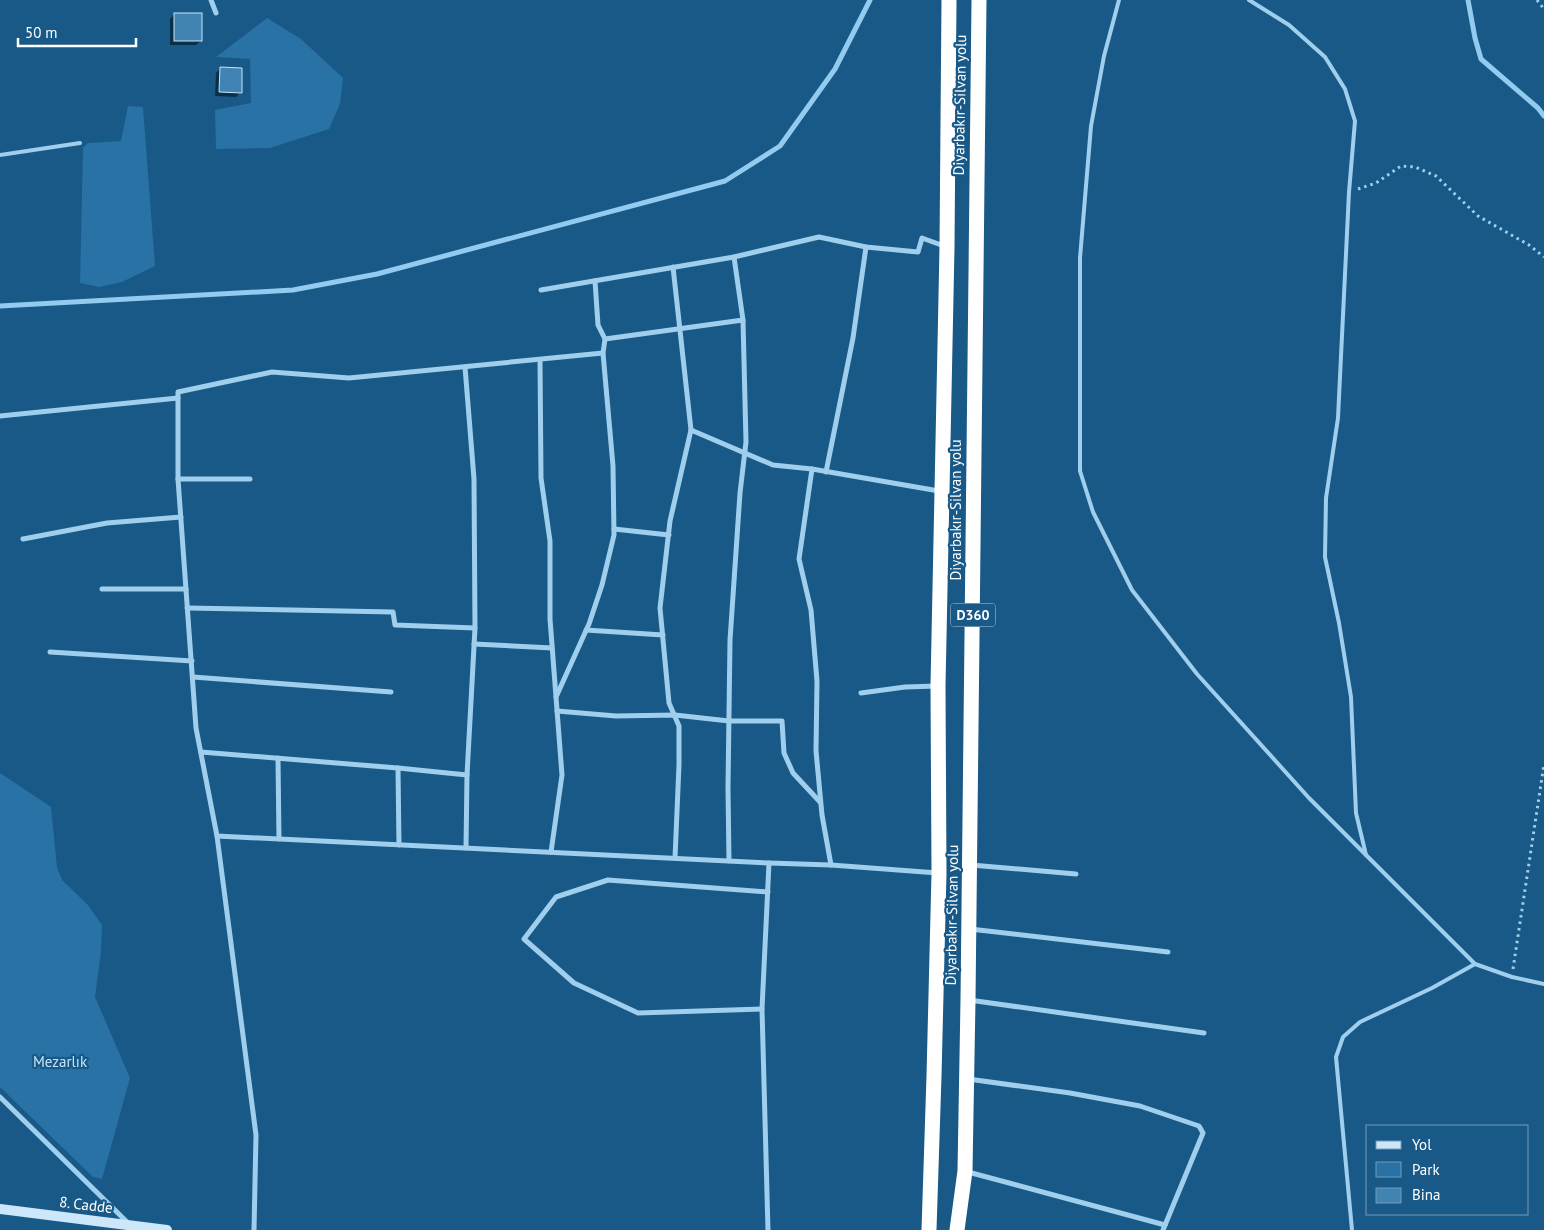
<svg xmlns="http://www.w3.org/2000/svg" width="1544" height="1230" font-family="'PT Sans',sans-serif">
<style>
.green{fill:#2872a6}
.shadow{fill:#0007}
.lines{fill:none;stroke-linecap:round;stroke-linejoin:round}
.stream{stroke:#93cbf0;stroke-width:5}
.building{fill:#4183b2;stroke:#c6e5fa}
.path{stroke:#a0ceed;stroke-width:3;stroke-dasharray:2.5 4;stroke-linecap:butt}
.lane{stroke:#a0ceed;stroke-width:4}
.street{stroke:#a0ceed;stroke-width:5}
.secondary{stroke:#cde7fa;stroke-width:10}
.highway{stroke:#fff;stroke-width:15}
.labels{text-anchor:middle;stroke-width:4.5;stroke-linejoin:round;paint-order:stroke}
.shield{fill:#185988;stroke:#bacddb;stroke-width:1}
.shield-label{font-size:14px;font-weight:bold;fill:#fff}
.street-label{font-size:15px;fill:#fff;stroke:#185988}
.park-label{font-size:15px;fill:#c6e5fa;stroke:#185988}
</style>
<rect width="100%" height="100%" fill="#185988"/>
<g class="green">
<polygon points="267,18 301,39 343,78 340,104 329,129 270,148 216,149 215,110 251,103 250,59 216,57"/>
<polygon points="128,106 143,107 155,266 122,282 99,287 80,283 83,148 88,143 121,141"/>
<polygon points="0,773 51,807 57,867 62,880 87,904 102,925 101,952 95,997 130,1078 102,1179 93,1177 0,1087"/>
</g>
<g class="shadow">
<polygon points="174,14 201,41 196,45 170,45 170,19"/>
<polygon points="220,69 240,92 236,97 215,96 216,73"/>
</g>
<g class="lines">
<g class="stream">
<polyline points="1468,0 1475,38 1481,59 1538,108 1544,116"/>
<polyline points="0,306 293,290 377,274 725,181 780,146 835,69 870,0"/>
</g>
</g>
<g class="building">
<rect x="174" y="13" width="28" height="28"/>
<polygon points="220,67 242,68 242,93 219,92"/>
</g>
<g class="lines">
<g class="path">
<polyline points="1537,0 1544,9"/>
<polyline points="1358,189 1376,183 1401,166 1415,167 1436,176 1478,216 1529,245 1544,257"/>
<polyline points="1513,969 1544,764"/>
</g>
<g class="lane">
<polyline points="1119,0 1104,56 1091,126 1080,258 1080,471 1093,512 1132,590 1197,674 1309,798 1475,964 1512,977 1544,984"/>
<polyline points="1249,0 1289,25 1325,57 1345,89 1355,121 1349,192 1338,418 1326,498 1325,557 1339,623 1351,697 1356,813 1366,855"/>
<polyline points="0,155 80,143"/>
<polyline points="1352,1230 1336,1057 1343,1037 1360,1022 1432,988 1475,964"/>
</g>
<g class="street">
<polyline points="211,0 216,13"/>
<polyline points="673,267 691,430 670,521 660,608 669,703 679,726 679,765 675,858"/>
<polyline points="595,281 598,325 605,339"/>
<polyline points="541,290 734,257 819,237 866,247 918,252 922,238 944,246"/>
<polyline points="540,360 541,478 550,541 550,619 556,697"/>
<polyline points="465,367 474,479 475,628 467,775 466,848"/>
<polyline points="0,416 178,398"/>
<polyline points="691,430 773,465 812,469 939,491"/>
<polyline points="812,469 799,559 811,610 817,681 816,751 822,815 831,865"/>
<polyline points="826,472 853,338 866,247"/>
<polyline points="178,479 250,479"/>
<polyline points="614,529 669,535"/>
<polyline points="23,539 107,523 181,517"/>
<polyline points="102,589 186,589"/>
<polyline points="187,608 393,612 395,625 475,628"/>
<polyline points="586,630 663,635"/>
<polyline points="474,644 552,648"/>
<polyline points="50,652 192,661"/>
<polyline points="193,677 391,692"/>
<polyline points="861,693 905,687 937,686"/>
<polyline points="557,711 616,716 675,715 729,721 782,721 784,753 793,773 820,802"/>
<polyline points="201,752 398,768 399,845"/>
<polyline points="278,758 279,839"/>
<polyline points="398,768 467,775"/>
<polyline points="217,836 769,863 831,865 938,873"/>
<polyline points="551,852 562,775 556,697 589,624 602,585 614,535 613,466 603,353 605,339 743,320"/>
<polyline points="729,861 728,788 730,640 740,493 746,442 743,320 734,257"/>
<polyline points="971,865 1076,874"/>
<polyline points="970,929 1168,952"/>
<polyline points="969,1000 1204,1033"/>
<polyline points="762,1009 638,1013 574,983 524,939 556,897 608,880 768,892"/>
<polyline points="968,1079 1070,1093 1140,1106 1199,1126 1203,1133 1163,1230"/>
<polyline points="0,1097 128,1223"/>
<polyline points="968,1172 1165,1225"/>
<polyline points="254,1230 256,1135 217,836 196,728 178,479 178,392 272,372 349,378 603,353"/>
<polyline points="768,1230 762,1009 769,863"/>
</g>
<polyline class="secondary" points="0,1209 167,1230"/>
<g class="highway">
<polyline points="929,1230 934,1076 939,873 938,686 947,247 949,0"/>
<polyline points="957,1230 965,1171 968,1000 979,0"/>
</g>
</g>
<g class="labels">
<rect class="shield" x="950.5" y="603.5" width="45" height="23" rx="4"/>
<g class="shield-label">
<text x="973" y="620">D360</text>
</g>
<g class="street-label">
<text transform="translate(960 105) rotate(-89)" y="5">Diyarbakır-Silvan yolu</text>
<text transform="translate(956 510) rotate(-90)" y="5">Diyarbakır-Silvan yolu</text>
<text transform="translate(952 915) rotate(-89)" y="5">Diyarbakır-Silvan yolu</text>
<text transform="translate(86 1205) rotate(7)" y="5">8. Cadde</text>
</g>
<g class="park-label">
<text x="60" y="1067">Mezarlık</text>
</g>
</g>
<rect x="1366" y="1125" width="162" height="90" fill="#185988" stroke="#749bb8"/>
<rect x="1376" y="1141" width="25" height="8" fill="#cde7fa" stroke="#749bb8"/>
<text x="1412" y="1150" font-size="15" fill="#ffffff">Yol</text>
<rect x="1376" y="1162" width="25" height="15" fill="#2872a6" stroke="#749bb8"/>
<text x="1412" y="1175" font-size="15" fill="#ffffff">Park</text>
<rect x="1376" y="1188" width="25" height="15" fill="#4183b2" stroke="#749bb8"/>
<text x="1412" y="1200" font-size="15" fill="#ffffff">Bina</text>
<path d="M18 38v8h118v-8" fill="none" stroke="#ffffff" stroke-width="2.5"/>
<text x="25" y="38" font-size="15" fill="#ffffff" stroke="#185988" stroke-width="4" paint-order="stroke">50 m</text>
</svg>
